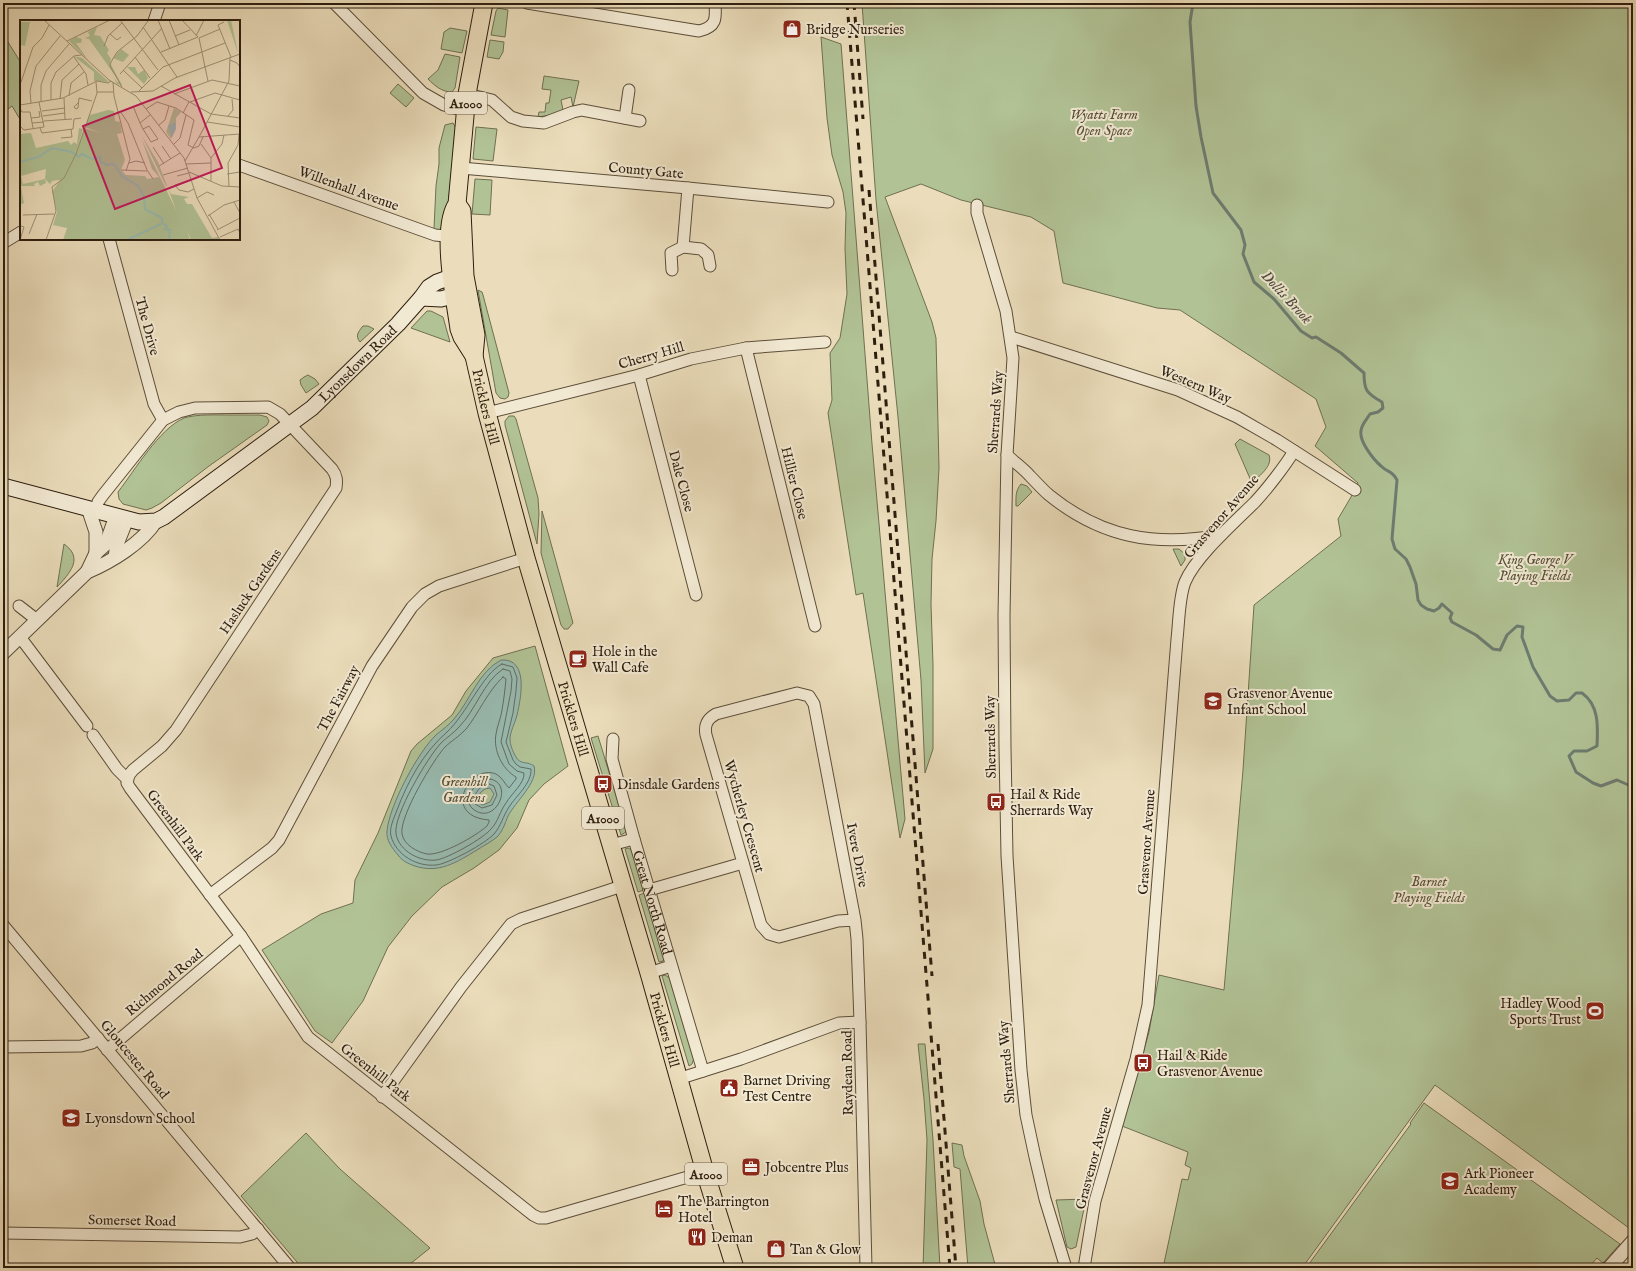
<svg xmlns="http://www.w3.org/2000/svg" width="1636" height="1271" font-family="'IM FELL English',serif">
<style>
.green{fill:#b1c295;stroke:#6f7052}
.water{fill:#98bbb1;stroke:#6d7c70;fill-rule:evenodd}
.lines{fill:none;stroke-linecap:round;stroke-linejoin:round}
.shore{stroke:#626c60;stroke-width:1}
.stream{stroke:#6d7c70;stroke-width:3}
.minor-casing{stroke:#5c4e39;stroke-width:13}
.tertiary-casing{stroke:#5c4e39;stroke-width:15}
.secondary-casing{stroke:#2d1e0e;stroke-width:17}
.primary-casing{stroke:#2d1e0e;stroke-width:19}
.minor{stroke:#f2e9d3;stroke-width:11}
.tertiary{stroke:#f2e9d3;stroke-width:13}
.secondary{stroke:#f2e9d3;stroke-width:15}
.primary{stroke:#ebddbb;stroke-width:17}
.rail{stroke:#2d1e0e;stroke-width:3;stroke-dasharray:7 7;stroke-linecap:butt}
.labels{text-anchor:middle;stroke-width:4;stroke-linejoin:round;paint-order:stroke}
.shield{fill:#f2e9d3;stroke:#685b49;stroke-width:1}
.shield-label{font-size:13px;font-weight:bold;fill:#2d1e0e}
.poi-label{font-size:14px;fill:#2d1e0e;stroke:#f2e9d3;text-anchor:start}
.park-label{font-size:14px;font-style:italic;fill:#554f36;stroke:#f2e9d3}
.street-label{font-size:14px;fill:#2d1e0e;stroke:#f2e9d3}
.water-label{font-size:15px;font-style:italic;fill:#4d4d3f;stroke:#f2e9d3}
.inset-river{fill:none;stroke:#98bbb1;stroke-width:2}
.inset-road{fill:none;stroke:#9f9176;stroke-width:1}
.view{fill:#c2185b;fill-opacity:0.15;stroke:#c2185b;stroke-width:2}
.inset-edge{fill:none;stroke:#2d1e0e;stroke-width:2}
</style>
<rect width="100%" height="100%" fill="#ebddbb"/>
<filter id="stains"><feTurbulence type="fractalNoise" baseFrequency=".005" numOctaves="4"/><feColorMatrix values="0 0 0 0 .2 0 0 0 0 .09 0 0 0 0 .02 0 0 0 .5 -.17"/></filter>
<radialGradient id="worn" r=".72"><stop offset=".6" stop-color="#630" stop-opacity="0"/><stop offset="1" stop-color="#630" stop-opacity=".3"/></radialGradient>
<g class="green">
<polygon points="862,3 1633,3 1633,1231 1435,1085 1302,1268 1163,1268 1182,1179 1188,1180 1191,1168 1185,1165 1188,1152 1122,1126 1149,1032 1159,975 1224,990 1243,770 1254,605 1341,536 1338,519 1351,497 1358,483 1315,446 1326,427 1316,399 1180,310 1157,308 1063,283 1054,231 1031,217 961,200 921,184 885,197 932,322 936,338 939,468 936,521 932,559 931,604 933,665 933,749 925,773 921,680 898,417 876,200"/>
<polygon points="498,8 508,10 505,37 491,35 496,11"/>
<polygon points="450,28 467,31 462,53 441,49 444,32"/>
<polygon points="821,37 841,44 872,444 905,819 900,838 863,593 856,595 828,413 832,400 830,353 840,338 847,294 845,248 846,213 843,192 832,155 827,118"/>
<polygon points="490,40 504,42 503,52 499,59 487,57"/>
<polygon points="8,42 21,63 21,121 12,106 8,109 3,105 3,49"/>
<path d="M445 54 460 57 455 88 452 92C442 92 435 86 428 79L438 70Z"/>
<polygon points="544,76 579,81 573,107 571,97 561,100 563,110 550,115 538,117 539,112 545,112 546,103 549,103 551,90 542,89"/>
<polygon points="398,84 414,98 406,107 390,93"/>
<polygon points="453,123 456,128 448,207 449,225 439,232 434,228 436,186 439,164 439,148 445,125"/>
<polygon points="476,127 497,129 493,161 473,159"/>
<polygon points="475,179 492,180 490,215 472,214"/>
<polygon points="478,290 482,292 483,295 509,393 508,397 505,399 500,398 496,393"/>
<polygon points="427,311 431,311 443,317 450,342 411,328"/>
<path d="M363 326H368L374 329 360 342C355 336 358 332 363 326Z"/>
<polygon points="308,375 315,379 319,384 306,393 301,385 300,380 304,377"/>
<path d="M231 415H260L267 417 269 421 267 425 209 466 161 503 152 508 146 510 123 504 119 499 118 492C135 470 159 429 184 418 196 414 218 415 231 415Z"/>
<polygon points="509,416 514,416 516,419 538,498 539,514 537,544 505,425 505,421"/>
<path d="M1240 439 1269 455C1273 466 1260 475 1252 483L1235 444Z"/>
<path d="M1021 484 1027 486 1032 492 1018 506H1016C1016 498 1015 491 1021 484Z"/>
<polygon points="542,511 573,623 568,629 564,629 561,625 541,553"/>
<path d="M64 544C84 558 70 573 57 587Z"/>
<polygon points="1173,549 1179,549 1185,554 1185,560 1181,566"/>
<polygon points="535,646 568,766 544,784 529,800 517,828 499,850 474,868 442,887 412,916 388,947 363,1001 332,1043 315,1031 262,950 321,914 353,903 355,880 378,833 411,751 417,744 452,715 466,691 493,658"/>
<polygon points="598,736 626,828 626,832 621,835 591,738"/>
<polygon points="628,848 633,851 644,890 638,892 625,849"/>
<polygon points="645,893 664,959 663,961 659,962 639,895"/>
<polygon points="665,975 671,979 694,1058 692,1064 689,1066 662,976"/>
<polygon points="918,1044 925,1044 933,1140 940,1268 923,1268 927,1140 924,1099"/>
<polygon points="1424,1103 1620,1244 1603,1263 1597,1258 1588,1268 1306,1268 1411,1124 1410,1123"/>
<polygon points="306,1133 340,1169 430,1248 405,1268 302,1268 241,1196"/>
<polygon points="952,1143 962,1145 964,1156 980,1201 984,1224 996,1268 968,1268 960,1169 954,1167"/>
<polygon points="1086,1199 1076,1247 1071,1249 1067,1247 1056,1200"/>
</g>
<path class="water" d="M501 660C529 658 521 698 517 715 515 723 510 732 510 739 510 745 513 752 516 757 520 765 528 761 534 766 539 782 515 802 508 816 505 823 503 831 497 837 491 842 483 846 477 850 457 862 439 874 415 866 409 864 402 861 398 855 392 848 386 840 387 831 389 806 418 752 436 735 442 730 449 725 454 719 470 701 478 672 501 660ZM490 788 494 794 490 802 483 805 479 803 480 793 485 789Z"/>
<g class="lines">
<g class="shore">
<path d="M502 664 513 667 517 678 516 691 513 713 506 742 513 760 516 764 520 767 531 769C532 783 516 796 509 807 503 816 501 826 494 834 486 843 448 864 436 865 417 867 396 855 391 836 389 828 394 818 397 810 408 781 423 753 447 732 466 715 483 673 502 664Z"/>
<path d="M503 669 510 671 512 679 511 691 501 742 509 764 517 771 524 773C525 783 511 794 506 803 500 811 498 822 491 829 484 838 447 859 436 860 420 862 399 851 396 834 393 815 428 757 441 743 447 737 454 733 459 727 476 710 483 682 503 669Z"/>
<path d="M503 677 506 679C505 689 504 699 502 710 501 718 497 726 496 734 493 750 502 769 516 777V779L509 788C504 783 502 777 496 774 470 763 440 816 489 820V822L487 826C476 836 441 856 427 854 417 852 404 845 402 834 399 817 433 760 445 747 451 741 460 736 466 729 479 713 487 692 503 677Z"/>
<path d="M490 779C514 783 497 823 476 811 459 802 474 781 490 779Z"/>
<path d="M489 784 494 786 497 795 492 805 482 808 475 804C473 793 479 786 489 784Z"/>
</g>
<path class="stream" d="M1193 3 1190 22 1196 106 1201 137 1213 193 1241 230 1245 245 1243 254 1254 282 1274 299 1301 331 1312 338 1316 337 1341 353 1364 373C1364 390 1366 393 1382 402L1383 408 1378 412 1370 414C1367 419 1361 425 1361 431 1359 441 1373 459 1381 466 1388 473 1392 470 1397 480L1392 539 1395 549 1406 559 1410 567 1416 584 1418 600 1421 605 1427 609 1434 611 1439 608 1442 604 1452 613 1450 618 1452 622 1476 635 1493 649 1500 650 1507 635 1517 626 1523 627 1522 637 1533 667 1550 696 1557 701 1569 700 1576 693H1582C1599 705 1598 726 1597 746L1587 751H1574L1569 756 1576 772 1593 783 1601 786 1617 780 1633 787"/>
<g class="minor-casing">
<g id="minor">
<polyline points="334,3 423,93 444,105 465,111"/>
<path d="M527 3 699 31C717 27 716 18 715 3"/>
<polyline points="154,21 160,3"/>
<polyline points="467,94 492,100 511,117 523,121 544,123 573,112 582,110 640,121"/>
<polyline points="625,118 629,90"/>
<polyline points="239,165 435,235 456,237"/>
<polyline points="461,168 688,188 828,202"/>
<polyline points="977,205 977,213 1006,311 1013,358 1007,455 1004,616 1005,748 1007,856 1021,1070 1026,1115 1035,1157 1045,1199 1066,1268"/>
<polyline points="109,239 154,404 163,420"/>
<polyline points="3,243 21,232"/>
<polyline points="683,247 688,188"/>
<polyline points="672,270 671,253 683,247 701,249 708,255 710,266"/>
<polyline points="1011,337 1178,390 1237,417 1277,440 1355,490"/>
<polyline points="746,348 815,626"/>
<polyline points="639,375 696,595"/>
<polyline points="487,413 639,375 691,359 746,348 825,342"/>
<path d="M1007 455C1014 462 1023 468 1030 476 1036 482 1042 489 1049 495 1102 538 1156 547 1221 535"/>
<path d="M96 510 98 502 103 495 163 420 179 412 195 408 268 407 280 414 332 469C337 476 337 480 336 488L176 730 162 746 133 770 129 775 127 783 130 788 241 936 308 1037 533 1215 539 1218H546L705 1172"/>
<polyline points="19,606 37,620"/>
<polyline points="20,637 87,726"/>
<polyline points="93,735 117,769 127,779"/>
<path id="s1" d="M613 739 612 759 634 839 703 1071"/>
<polyline points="611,845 634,839"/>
<polyline points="649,890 743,863"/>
<polyline points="210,895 272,848 279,840 372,666 412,607 425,594 439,586 526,558"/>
<path d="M855 920 838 921 779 937 769 934 761 925 706 735C704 725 707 719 716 714L797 693 809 696 814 704 855 920 857 939 860 1022"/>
<polyline points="3,925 290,1268"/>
<polyline points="649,973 671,966"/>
<polyline points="3,1047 81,1046 92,1043 98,1038"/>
<polyline points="107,1050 241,936"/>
<polyline points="678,1079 741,1059 839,1023 860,1022 866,1268"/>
<polyline points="382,1097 461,987 511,924 521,919 622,886"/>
<polyline points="3,1233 240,1237 252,1234 258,1229"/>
<path d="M1084 1268 1095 1201 1136 1059 1148 1005 1177 639C1179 622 1179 597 1185 582 1196 556 1235 522 1255 502 1267 489 1285 466 1294 451"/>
</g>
</g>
<g class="tertiary-casing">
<g id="tertiary">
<polyline points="88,508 96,532 96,553"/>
<polyline points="115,557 117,544 127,519"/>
<polyline points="87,572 96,553 106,544 116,516"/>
<path d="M3 653 87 572C111 562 142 543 156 521"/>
<polyline points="1609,1268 1633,1241"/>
</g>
</g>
<g class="secondary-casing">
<g id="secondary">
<polyline points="421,298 441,299 464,293"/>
<path id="s2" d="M3 486 139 522 156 521 164 517 312 408 398 324 421 298 429 287 437 282 448 278 462 276"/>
</g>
</g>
<g class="primary-casing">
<g id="primary">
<path id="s3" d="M457 204 462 211 465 276 476 335 474 356 487 413 526 558 649 973 705 1172 735 1268"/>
<path d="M474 356 462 337 459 329C455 299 440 228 457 204L467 94 484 3"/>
</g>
</g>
<use href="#minor" class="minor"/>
<use href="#tertiary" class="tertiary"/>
<use href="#secondary" class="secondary"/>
<use href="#primary" class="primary"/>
<g class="rail">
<polyline points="847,3 950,1268"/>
<polyline points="854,3 863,119"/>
<polyline points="869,190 932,976"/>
<polyline points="938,1044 956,1268"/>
</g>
</g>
<defs>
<g id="shop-square" transform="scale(1)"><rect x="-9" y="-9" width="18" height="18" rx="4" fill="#8f2418" stroke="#f2e9d3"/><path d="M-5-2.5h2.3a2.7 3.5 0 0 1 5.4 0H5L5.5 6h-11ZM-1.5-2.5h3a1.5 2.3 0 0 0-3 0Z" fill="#fff"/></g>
<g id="cafe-square" transform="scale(1)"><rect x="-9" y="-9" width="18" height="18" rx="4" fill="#8f2418" stroke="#f2e9d3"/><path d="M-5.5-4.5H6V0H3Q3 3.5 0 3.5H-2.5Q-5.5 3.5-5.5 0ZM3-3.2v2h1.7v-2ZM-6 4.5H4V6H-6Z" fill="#fff"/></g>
<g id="school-square" transform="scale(1)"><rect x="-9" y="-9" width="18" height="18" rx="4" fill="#8f2418" stroke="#f2e9d3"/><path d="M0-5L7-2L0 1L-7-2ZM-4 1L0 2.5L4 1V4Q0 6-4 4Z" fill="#fff"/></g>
<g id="bus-square" transform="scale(1)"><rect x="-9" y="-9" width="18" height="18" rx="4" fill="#8f2418" stroke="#f2e9d3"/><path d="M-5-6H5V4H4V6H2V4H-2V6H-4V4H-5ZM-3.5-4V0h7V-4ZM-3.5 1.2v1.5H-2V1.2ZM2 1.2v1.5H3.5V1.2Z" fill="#fff"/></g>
<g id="stadium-square" transform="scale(1)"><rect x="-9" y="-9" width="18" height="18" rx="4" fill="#8f2418" stroke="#f2e9d3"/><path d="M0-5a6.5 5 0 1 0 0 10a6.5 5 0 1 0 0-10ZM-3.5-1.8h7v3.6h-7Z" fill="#fff"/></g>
<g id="civic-square" transform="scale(1)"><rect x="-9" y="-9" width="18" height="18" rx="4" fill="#8f2418" stroke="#f2e9d3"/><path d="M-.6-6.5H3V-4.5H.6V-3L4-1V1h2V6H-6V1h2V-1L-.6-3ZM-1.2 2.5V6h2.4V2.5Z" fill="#fff"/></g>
<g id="office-square" transform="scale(1)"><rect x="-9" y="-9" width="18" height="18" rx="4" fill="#8f2418" stroke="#f2e9d3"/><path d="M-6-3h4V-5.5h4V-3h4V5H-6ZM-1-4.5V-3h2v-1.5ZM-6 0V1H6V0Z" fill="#fff"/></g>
<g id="hotel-square" transform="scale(1)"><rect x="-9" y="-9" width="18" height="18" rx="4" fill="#8f2418" stroke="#f2e9d3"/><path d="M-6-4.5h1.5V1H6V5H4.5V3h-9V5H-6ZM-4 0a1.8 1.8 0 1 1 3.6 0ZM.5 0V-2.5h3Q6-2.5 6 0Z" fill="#fff"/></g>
<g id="restaurant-square" transform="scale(1)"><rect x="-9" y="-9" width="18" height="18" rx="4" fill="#8f2418" stroke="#f2e9d3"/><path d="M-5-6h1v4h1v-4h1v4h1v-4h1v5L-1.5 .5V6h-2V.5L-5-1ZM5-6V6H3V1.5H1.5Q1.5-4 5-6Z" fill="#fff"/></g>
</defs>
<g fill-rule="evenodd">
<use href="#shop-square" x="792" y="29"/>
<use href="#cafe-square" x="578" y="659"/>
<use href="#school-square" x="1213" y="701"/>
<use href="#bus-square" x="603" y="784"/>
<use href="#bus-square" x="996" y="802"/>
<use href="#stadium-square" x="1595" y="1011"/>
<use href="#bus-square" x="1143" y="1063"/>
<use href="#civic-square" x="729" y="1088"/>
<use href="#school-square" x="71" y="1118"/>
<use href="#office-square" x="751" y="1167"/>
<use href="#school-square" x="1450" y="1181"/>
<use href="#hotel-square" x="664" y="1209"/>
<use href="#restaurant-square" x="697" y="1237"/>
<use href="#shop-square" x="776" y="1249"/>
</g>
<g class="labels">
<g class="shield">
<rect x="445" y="92" width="42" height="22" rx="3"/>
<rect x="582" y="807" width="42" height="22" rx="3"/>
<rect x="685" y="1163" width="42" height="22" rx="3"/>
</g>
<g class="shield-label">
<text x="466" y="108">A1000</text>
<text x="603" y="823">A1000</text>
<text x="706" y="1179">A1000</text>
</g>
<g class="poi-label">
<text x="806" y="34">Bridge Nurseries</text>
<text x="592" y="656">Hole in the<tspan x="592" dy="16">Wall Cafe</tspan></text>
<text x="1227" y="698">Grasvenor Avenue<tspan x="1227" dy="16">Infant School</tspan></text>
<text x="617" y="789">Dinsdale Gardens</text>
<text x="1010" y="799">Hail &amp; Ride<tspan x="1010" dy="16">Sherrards Way</tspan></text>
<text x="1581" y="1008" text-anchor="end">Hadley Wood<tspan x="1581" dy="16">Sports Trust</tspan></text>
<text x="1157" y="1060">Hail &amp; Ride<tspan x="1157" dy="16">Grasvenor Avenue</tspan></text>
<text x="743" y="1085">Barnet Driving<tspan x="743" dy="16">Test Centre</tspan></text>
<text x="85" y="1123">Lyonsdown School</text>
<text x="765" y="1172">Jobcentre Plus</text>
<text x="1464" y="1178">Ark Pioneer<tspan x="1464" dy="16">Academy</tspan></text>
<text x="678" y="1206">The Barrington<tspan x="678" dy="16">Hotel</tspan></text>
<text x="711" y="1242">Deman</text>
<text x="790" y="1254">Tan &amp; Glow</text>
</g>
<g class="park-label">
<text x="1104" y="119">Wyatts Farm<tspan x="1104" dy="16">Open Space</tspan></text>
<text x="1535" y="564">King George V<tspan x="1535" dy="16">Playing Fields</tspan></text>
<text x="464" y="786">Greenhill<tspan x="464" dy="16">Gardens</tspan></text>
<text x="1429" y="886">Barnet<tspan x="1429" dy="16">Playing Fields</tspan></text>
</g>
<g class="street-label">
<text transform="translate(646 170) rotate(5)" y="5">County Gate</text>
<text transform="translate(349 188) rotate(20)" y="5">Willenhall Avenue</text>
<text transform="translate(148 326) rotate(75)" y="5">The Drive</text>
<text transform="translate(651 355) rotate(-16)" y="5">Cherry Hill</text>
<text dy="5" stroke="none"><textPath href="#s2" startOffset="414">Lyonsdown Road</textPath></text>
<text transform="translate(1196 384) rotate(23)" y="5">Western Way</text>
<text dy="5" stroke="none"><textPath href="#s3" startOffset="207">Pricklers Hill</textPath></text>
<text transform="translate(995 412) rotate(-86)" y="5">Sherrards Way</text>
<text transform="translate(682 481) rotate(75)" y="5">Dale Close</text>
<text transform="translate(795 483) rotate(76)" y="5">Hillier Close</text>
<text transform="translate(1221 516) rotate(-49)" y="5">Grasvenor Avenue</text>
<text transform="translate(250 591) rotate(-56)" y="5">Hasluck Gardens</text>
<text transform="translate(338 698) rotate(-62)" y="5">The Fairway</text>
<text dy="5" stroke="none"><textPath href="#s3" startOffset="531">Pricklers Hill</textPath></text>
<text transform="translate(990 737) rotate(-91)" y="5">Sherrards Way</text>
<text transform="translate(745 816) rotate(74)" y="5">Wycherley Crescent</text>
<text transform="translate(176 825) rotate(53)" y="5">Greenhill Park</text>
<text transform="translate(1146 842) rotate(-86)" y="5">Grasvenor Avenue</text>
<text transform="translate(858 855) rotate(79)" y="5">Ivere Drive</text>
<text dy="5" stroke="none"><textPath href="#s1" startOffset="169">Great North Road</textPath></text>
<text transform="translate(164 982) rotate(-40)" y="5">Richmond Road</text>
<text dy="5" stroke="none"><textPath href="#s3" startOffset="855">Pricklers Hill</textPath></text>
<text transform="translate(135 1059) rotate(50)" y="5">Gloucester Road</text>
<text transform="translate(1006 1062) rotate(-95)" y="5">Sherrards Way</text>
<text transform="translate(376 1072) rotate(38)" y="5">Greenhill Park</text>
<text transform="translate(847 1073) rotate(-91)" y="5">Raydean Road</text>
<text transform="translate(1093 1158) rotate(-75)" y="5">Grasvenor Avenue</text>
<text transform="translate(132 1220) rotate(1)" y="5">Somerset Road</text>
</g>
<g class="water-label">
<text transform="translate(1287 297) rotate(47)" y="5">Dollis Brook</text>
</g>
</g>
<g transform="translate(20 20)">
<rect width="220" height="220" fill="#ebddbb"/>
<path d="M207 0H211L218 33ZM1 2H10L5 26 0 25ZM77 7 74 15 80 16 89 30 87 33 91 39 90 43 102 65 97 64 94 58 98 63 99 61 69 19 65 18 70 16 68 12ZM56 17 62 19 61 23H56L68 40 49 21ZM101 29 109 35 103 42 93 38ZM55 37H57L62 38 89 62 74 61V52ZM107 47H115L118 54 124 50 128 58 124 64ZM154 88 161 92 156 98V109L151 119 146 112ZM88 90 94 91 95 101 100 102 102 113 97 114 105 140 101 150 106 155 125 156 127 159 139 157 132 149 122 120 156 190 148 168 151 174 169 177 164 179 167 184H172L192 218 198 217 199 220H171L167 210 170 220H43L47 208 33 205 37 192 32 172 40 160H38L32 161 30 164 25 159 26 163 20 166 18 162 14 164 15 166H1L4 183 0 185V114L11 113 16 128 48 121 51 125 54 122 57 124 59 108 63 109 56 132 64 108 81 113 65 107 70 95ZM26 149 25 159 3 164 1 156ZM122 116 138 142 147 166H146Z" fill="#b1c295" fill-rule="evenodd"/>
<path d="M155 102 156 108 152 117 148 106Z" fill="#98bbb1"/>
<path class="inset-river" d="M0 142 18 137 32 128 52 132 59 137 62 134 72 139 80 137 81 142 87 145 94 144 102 156 118 166 124 176 125 189 142 198V203L147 206 145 209 150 210 149 220M107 220 141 204"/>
<path class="inset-road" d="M24 0 89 60M100 0 138 50M138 0 150 29M149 0 159 25M162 0 178 17M204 2 198 5 211 37M123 7 157 57M90 14 97 20 101 17M155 16 170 10M176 16 184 0M179 18 185 47M179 18 200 9M47 21 90 0M84 26 88 16 102 3M141 32 178 17M54 37 66 54 68 65M115 37 130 58M210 40 217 43 220 47M185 47 188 61M103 50 122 68M100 54 142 8M89 60 116 76 164 138 177 178 200 220M93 62 94 76 110 139 106 151M0 65 13 27 22 18 29 5M141 66 191 94 220 98M102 67 90 46 91 42 97 32 117 16 128 1M119 71 143 47 205 23M77 72H93M111 72 133 71 155 58 220 34M154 74 192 60 220 66M49 76 51 63 64 52M44 78 45 99M59 78 72 81M40 79 42 60 59 44M31 80V63L36 52 54 36 61 35M21 82V65L26 51 49 24M59 82 54 87 56 89 58 88 59 78M170 82 195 73 220 80M11 83 10 71 16 46 40 16M0 85 43 78 77 61 88 63 91 61M113 86 120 103 130 95M0 88 2 92H10L13 108M126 89 137 82 156 88 174 100 168 125 174 128 179 126 183 117M22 91 45 88M100 91 108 103 127 150 133 159M163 93 169 82M23 96 45 93M208 96 213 90 212 79M11 98 20 97 19 91M24 101 52 99M187 102 220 107M12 103 24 102M120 103 123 109 131 122 138 119 129 106 123 109M139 105 145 100 149 86M1 107 4 110 24 107 19 82M20 108 22 113 53 109 54 99 61 98M179 117 209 61 210 37M41 118 52 117 51 109M154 124 160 118 166 95M181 124 191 138M142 126 151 139M133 127 144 144M165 141 179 117 220 114M109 143 116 141 125 143M166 144 191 143M139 146 160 133M101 150 127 151M169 152 202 166 220 167M207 154 220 152M143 155 168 148M157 156 169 153M170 160 155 165 159 170 168 172 174 169M191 161V138L202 124 204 115M209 167 208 143 218 125 219 114M177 178 187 172 194 175M214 182 220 193M189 194 198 209M3 195 34 194M188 196 204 185 220 180M197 210 220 198M9 214 17 194M200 217 218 209 220 213M0 220 4 207 1 206M26 220 36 191 32 167 44 158 56 134 77 73 76 62"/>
<path class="view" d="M170 65 202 148 95 189 63 106Z"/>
<rect width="220" height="220" class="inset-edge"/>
</g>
<rect width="1636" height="1271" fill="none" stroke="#ebddbb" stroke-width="16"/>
<rect x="4" y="4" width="1628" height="1263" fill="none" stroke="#2d1e0e" stroke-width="2"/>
<rect x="8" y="8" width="1620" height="1255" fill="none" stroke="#2d1e0e"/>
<rect width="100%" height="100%" filter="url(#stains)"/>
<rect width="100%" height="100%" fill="url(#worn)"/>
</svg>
